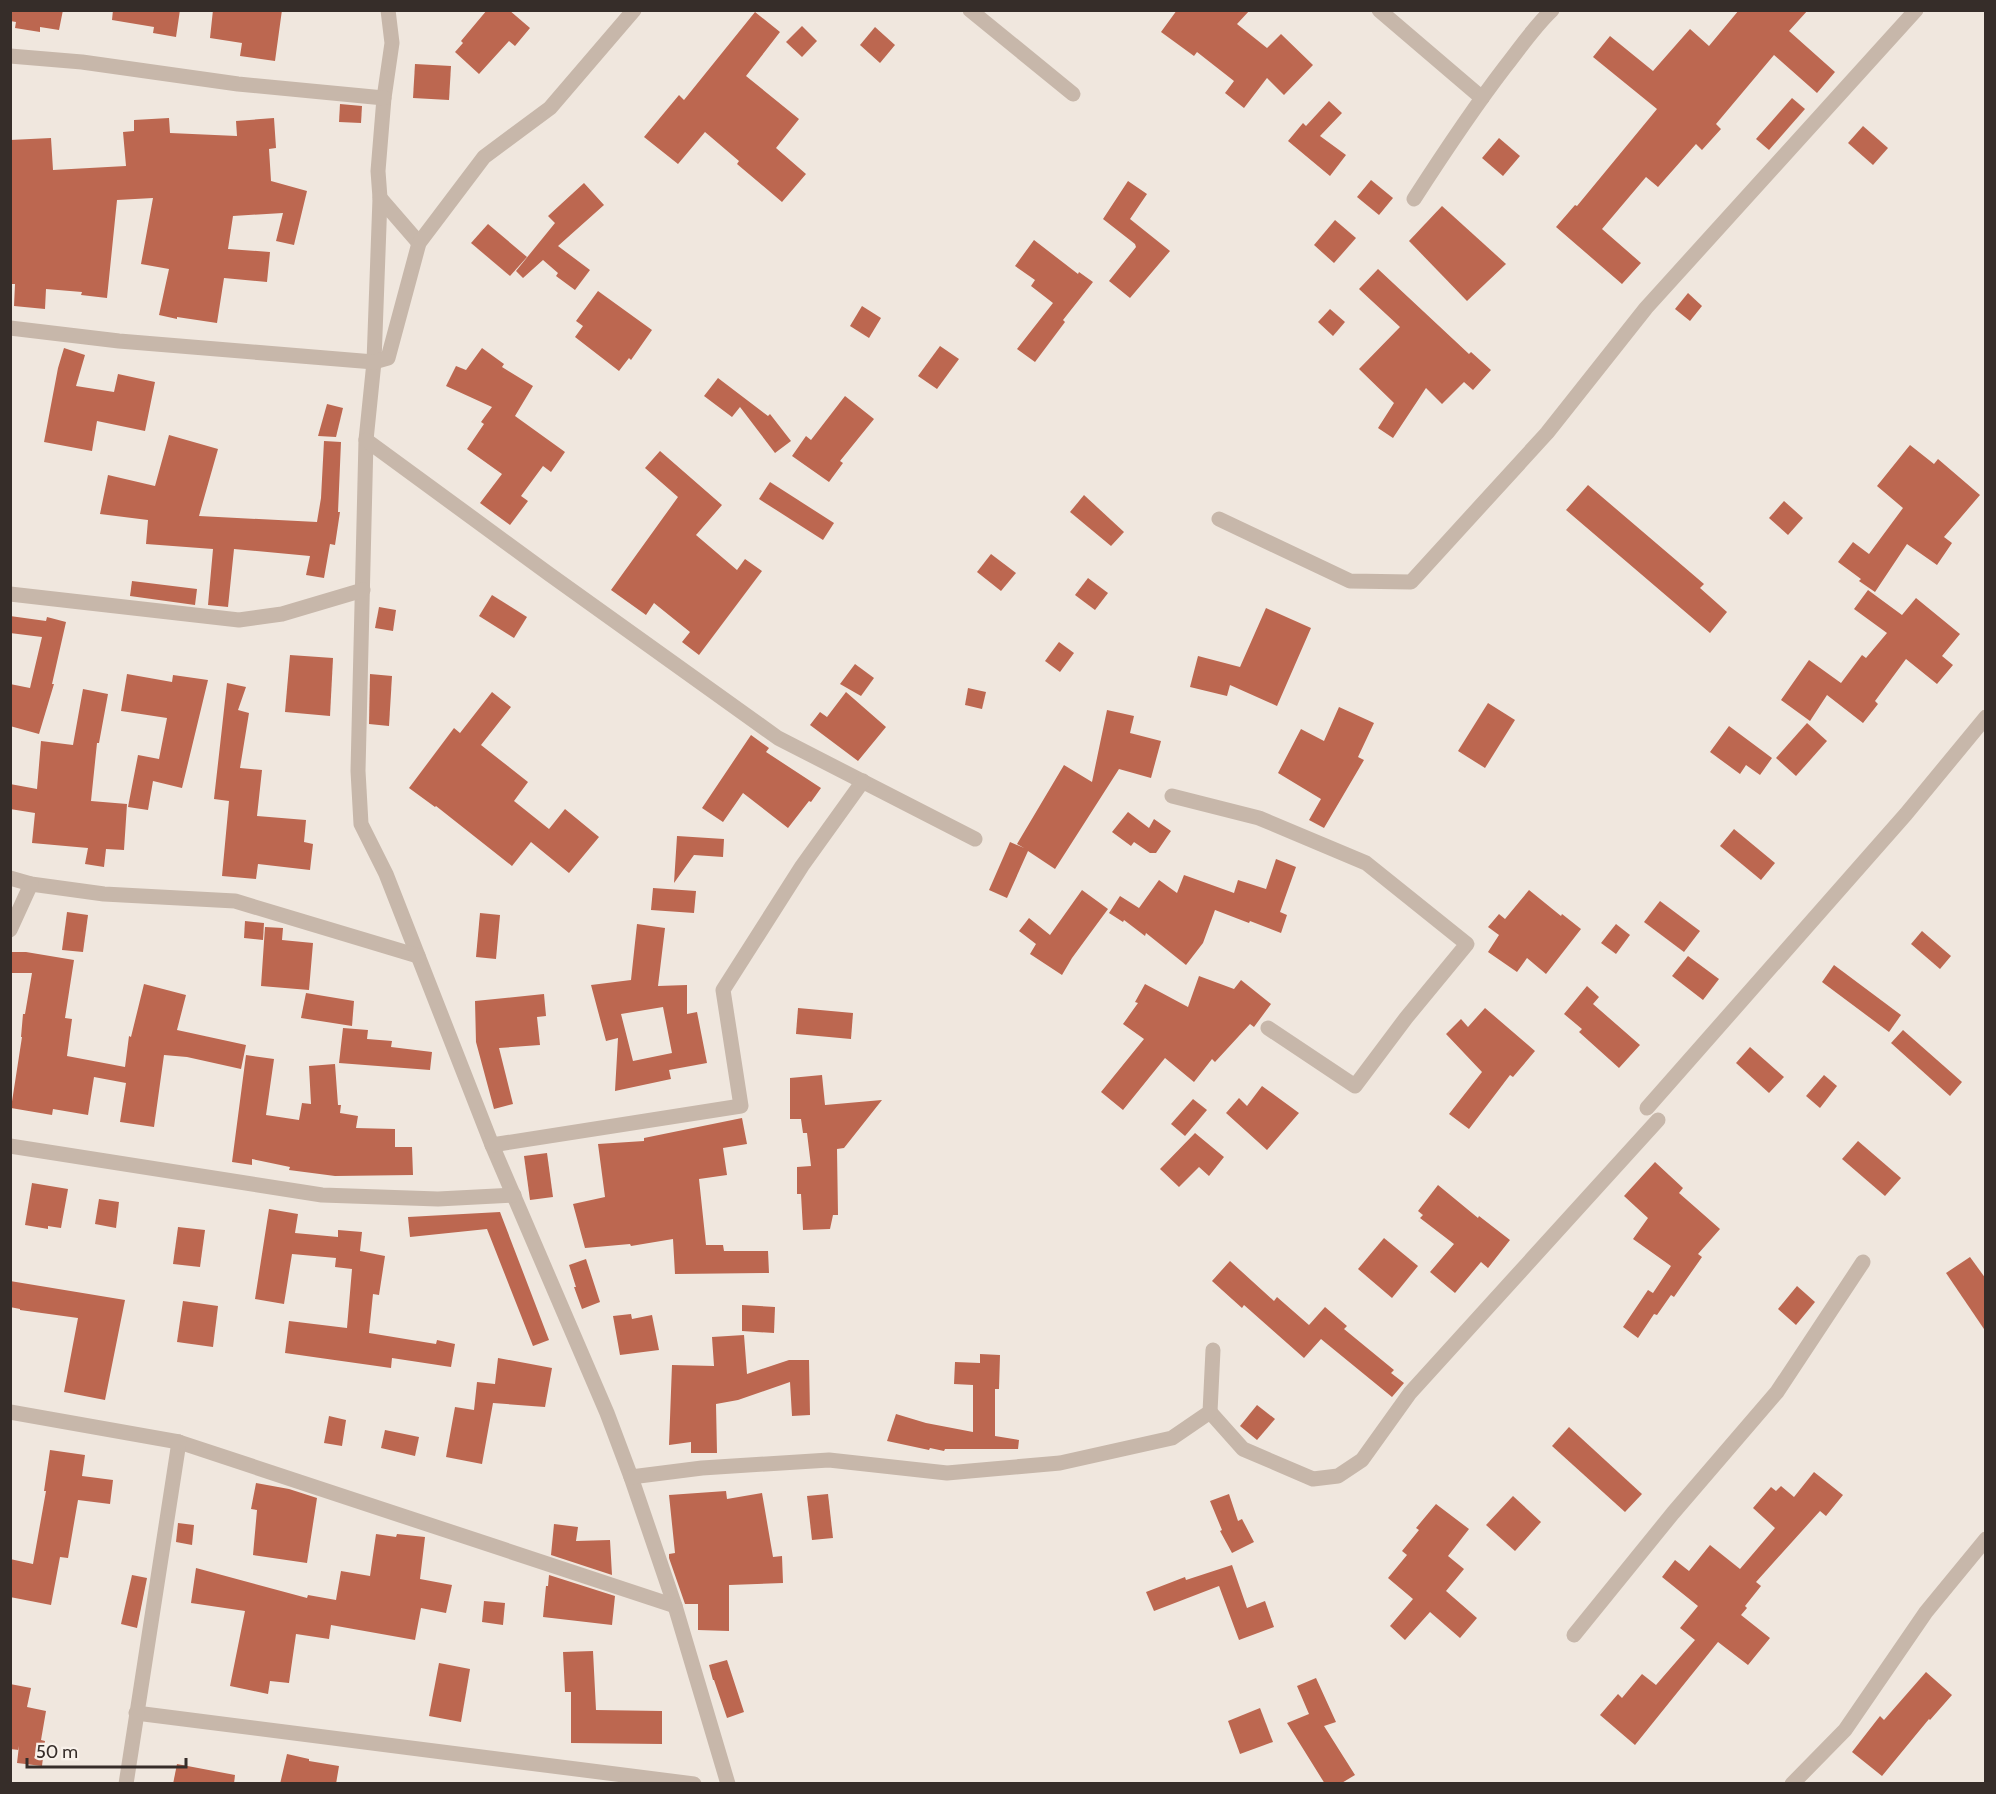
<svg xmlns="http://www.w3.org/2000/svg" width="1996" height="1794" font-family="Cabin,sans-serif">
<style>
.building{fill:#bc6750;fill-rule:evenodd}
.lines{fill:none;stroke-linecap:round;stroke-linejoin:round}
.minor{stroke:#c7b7aa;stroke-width:15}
</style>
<rect width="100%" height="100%" fill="#f0e7de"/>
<g class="building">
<polygon points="10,10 63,10 59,30 40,27 40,32 15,28 16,22 10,21"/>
<polygon points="113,10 180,10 176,37 153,33 154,27 112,20"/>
<polygon points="213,10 282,10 275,61 240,56 242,43 210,38"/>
<polygon points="487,10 509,10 530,28 515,46 509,41 479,74 455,52 463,43 461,41"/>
<polygon points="1177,10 1250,10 1237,24 1267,48 1281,34 1313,65 1284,95 1267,78 1244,108 1225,93 1234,81 1197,52 1194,56 1161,32"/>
<polygon points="1739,10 1808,10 1789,31 1835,72 1817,93 1774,55 1716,124 1721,129 1702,150 1696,144 1658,187 1646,177 1602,229 1641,263 1622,284 1556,227 1575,205 1577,206 1657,109 1593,57 1610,36 1653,71 1690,29 1709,46"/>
<polygon points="755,12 780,32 746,76 799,119 776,148 806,174 782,202 737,164 739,161 705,132 678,164 644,137 679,95 684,100"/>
<polygon points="802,26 817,41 802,57 786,42"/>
<polygon points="875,27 895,45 880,63 860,45"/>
<polygon points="415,64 451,66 449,100 413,98"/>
<polygon points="1792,98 1805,109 1769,150 1756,139"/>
<polygon points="1329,101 1342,113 1320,136 1346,155 1330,176 1288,141 1303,123 1306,126"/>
<polygon points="340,104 362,106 361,123 339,122"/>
<polygon points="169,118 170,133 237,136 236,121 274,118 276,148 269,149 271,181 307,191 294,245 276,241 283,213 233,216 228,249 270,252 267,282 224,278 217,323 177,317 177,319 159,315 169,269 141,264 153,198 117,200 107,298 81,295 82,292 46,289 45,309 14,306 15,284 10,284 10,140 51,138 53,170 126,166 123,132 134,131 134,120"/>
<polygon points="1863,126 1888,148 1873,165 1848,143"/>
<polygon points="1499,138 1520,156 1503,176 1482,158"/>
<polygon points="1371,180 1393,198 1379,215 1357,197"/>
<polygon points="1128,181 1147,194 1130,219 1170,251 1130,298 1109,281 1136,247 1135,244 1103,219"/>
<polygon points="584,183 604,205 558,246 590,270 575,290 556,276 558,273 543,260 523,278 516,271 555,223 548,216"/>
<polygon points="1442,206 1506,264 1467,301 1409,241"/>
<polygon points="1335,220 1356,238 1334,263 1314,245"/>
<polygon points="488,224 527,257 510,276 471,243"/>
<polygon points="1034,240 1078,274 1079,272 1093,282 1063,320 1065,322 1035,362 1017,349 1053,303 1031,286 1035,280 1015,266"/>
<polygon points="1378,269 1469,354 1471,352 1491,370 1473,390 1464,382 1442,404 1426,388 1393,438 1378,428 1394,403 1359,369 1400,327 1359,289"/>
<polygon points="598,291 652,330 631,360 629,358 619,371 575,337 583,326 576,321"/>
<polygon points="1688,293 1702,306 1690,321 1675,309"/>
<polygon points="862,306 881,318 869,338 850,326"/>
<polygon points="1330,309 1345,322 1333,336 1318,322"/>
<polygon points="940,346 959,359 937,389 918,376"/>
<polygon points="64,348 85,355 76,386 114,392 118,374 155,382 145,431 97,421 92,451 44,442 58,368"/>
<polygon points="482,348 504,364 502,367 533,386 515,416 565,452 551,472 543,466 521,496 528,501 510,525 480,503 502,474 467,449 484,424 481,422 492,407 446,386 456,366 466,370"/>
<polygon points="718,378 768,416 770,414 791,441 775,453 740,407 732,417 704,396"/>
<polygon points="845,396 874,419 840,461 843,463 829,482 792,456 806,436 811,440"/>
<polygon points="327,404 343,408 336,437 318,436"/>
<polygon points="169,435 218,449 199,516 317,522 321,498 324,441 341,442 338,512 340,512 335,545 330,544 324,578 306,575 310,556 234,549 228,607 208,605 213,549 146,544 148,520 100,514 108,475 155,486"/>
<polygon points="1910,445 1934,464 1938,459 1980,495 1944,537 1952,543 1937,565 1907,544 1875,592 1859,581 1861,579 1838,562 1853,542 1869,554 1903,508 1877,486"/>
<polygon points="660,451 722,505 696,535 737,570 745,559 762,571 699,655 682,642 690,632 654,603 646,615 611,590 678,497 645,468"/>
<polygon points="770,482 834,523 823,540 759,499"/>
<polygon points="1588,485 1704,584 1700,588 1727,612 1710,633 1566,510"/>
<polygon points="1084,495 1124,532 1111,546 1070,512"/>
<polygon points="1784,501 1803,518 1788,535 1769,518"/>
<polygon points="991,554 1016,573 1001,591 977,572"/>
<polygon points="1088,578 1108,593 1095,610 1075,595"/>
<polygon points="132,581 197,589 195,605 130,596"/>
<polygon points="1868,590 1902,615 1916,598 1960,634 1942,656 1953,665 1937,684 1906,659 1875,701 1878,704 1863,723 1827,695 1810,721 1781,700 1809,660 1841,683 1862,655 1866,658 1887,633 1854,609"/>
<polygon points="492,595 527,617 514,638 479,616"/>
<polygon points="379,607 396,610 393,631 375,628"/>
<polygon points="1266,608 1311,628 1277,706 1230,685 1227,696 1190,687 1198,656 1240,667"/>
<polygon points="10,616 46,621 47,617 66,622 52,684 54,684 39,734 10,726 10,684 30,688 42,637 10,633"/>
<polygon points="1059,642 1074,653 1060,672 1045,661"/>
<polygon points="290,655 333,658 330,716 285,712"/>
<polygon points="855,664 874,678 861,696 840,684"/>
<polygon points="127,674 172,682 173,675 208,680 182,788 153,781 148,810 128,807 138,755 159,759 167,718 121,711"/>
<polygon points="370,674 392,676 389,726 369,724"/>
<polygon points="227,683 246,687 238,710 249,713 240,768 262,770 257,816 306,820 304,842 313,844 310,870 258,864 256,879 222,876 229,801 214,799"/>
<polygon points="968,688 986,692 982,709 965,705"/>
<polygon points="83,689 108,694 99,743 97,743 91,801 127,804 124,850 106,849 104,867 85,864 88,848 32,843 35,813 10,809 10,784 37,789 41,741 73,745"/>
<polygon points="492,692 511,707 481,745 528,782 514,801 549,829 565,809 599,837 569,873 531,842 512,866 436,806 435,807 409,788 454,728 460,733"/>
<polygon points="846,692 886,727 858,761 810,725 820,712 827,717"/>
<polygon points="1488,703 1515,720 1485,768 1458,751"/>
<polygon points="1339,707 1374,723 1358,757 1364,760 1324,828 1309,820 1321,799 1278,773 1301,729 1324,741"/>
<polygon points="1107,710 1134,716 1130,733 1161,741 1151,778 1119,769 1055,869 1028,851 1007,898 989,890 1010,842 1024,848 1017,844 1064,765 1092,782"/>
<polygon points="1807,723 1827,741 1796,776 1776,758"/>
<polygon points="1729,726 1772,758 1760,775 1746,765 1740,774 1710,752"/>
<polygon points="751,735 769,748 766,752 821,788 811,802 809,801 788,828 743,793 723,822 702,808"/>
<polygon points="1128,812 1149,828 1154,819 1171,831 1156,853 1150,853 1134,842 1131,846 1112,832"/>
<polygon points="1734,829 1775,863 1761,880 1720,846"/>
<polygon points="677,836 724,839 723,857 694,855 674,883"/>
<polygon points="1276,859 1296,867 1280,912 1287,915 1281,933 1250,921 1249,923 1215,910 1203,943 1186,965 1146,933 1145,936 1124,920 1123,922 1109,913 1120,896 1139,908 1159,880 1177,893 1184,875 1234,893 1238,880 1266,889"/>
<polygon points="653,888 696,891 694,913 651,910"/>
<polygon points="1082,890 1108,909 1072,958 1062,975 1030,954 1036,944 1019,931 1029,918 1050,935"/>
<polygon points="1529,890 1561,916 1562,914 1581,929 1546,974 1527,958 1517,972 1488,952 1499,935 1488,927 1499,914 1505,919"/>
<polygon points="1660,901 1700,931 1684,952 1644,922"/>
<polygon points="67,912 88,915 83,952 62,950"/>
<polygon points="480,913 500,915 496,959 476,957"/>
<polygon points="245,921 264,923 263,940 244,938"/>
<path d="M637 924 665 928 658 986 687 985V1014L697 1012 707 1063 669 1070 671 1079 615 1091 618 1038 606 1041 591 985 631 980ZM663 1007 672 1053 633 1061 621 1014Z"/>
<polygon points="1616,924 1630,935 1616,954 1601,943"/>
<polygon points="265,927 283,928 282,940 313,943 309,990 261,986"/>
<polygon points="1922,931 1951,956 1940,969 1911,944"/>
<polygon points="10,952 26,952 74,960 65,1018 72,1019 67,1056 125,1067 129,1036 131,1037 144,984 186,995 177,1030 246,1045 241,1069 187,1057 164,1055 154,1127 120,1122 126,1083 94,1077 88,1115 53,1109 52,1115 11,1108 22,1037 21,1037 23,1014 25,1014 32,973 10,973"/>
<polygon points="1688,956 1719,979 1703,1000 1672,976"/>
<polygon points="1834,965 1901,1015 1889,1032 1822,982"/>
<polygon points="1199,976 1234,989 1241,980 1271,1004 1254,1027 1250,1024 1215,1062 1212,1059 1194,1082 1165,1058 1123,1110 1101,1092 1144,1039 1123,1024 1138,1003 1135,1002 1145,984 1188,1007"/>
<polygon points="1587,986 1599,997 1593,1004 1640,1045 1619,1068 1579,1032 1582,1029 1564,1014"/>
<polygon points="306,993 354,1001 352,1026 301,1018"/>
<polygon points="544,994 546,1016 537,1017 540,1045 499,1048 513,1104 494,1109 476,1042 475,1001"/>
<polygon points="798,1008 853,1013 851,1039 796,1034"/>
<polygon points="1485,1008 1535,1051 1513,1077 1510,1075 1469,1129 1449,1114 1482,1072 1446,1034 1461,1019 1468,1027"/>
<polygon points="343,1028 368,1030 367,1039 392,1041 391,1047 432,1052 430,1070 339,1063"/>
<polygon points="1903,1030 1962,1082 1950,1096 1891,1043"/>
<polygon points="1750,1047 1784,1077 1769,1093 1736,1063"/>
<polygon points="246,1055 274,1059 266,1115 299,1120 302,1103 311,1104 309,1066 335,1064 338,1105 341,1105 340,1113 358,1116 356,1128 395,1129 395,1147 412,1147 413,1175 335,1176 289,1170 290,1167 252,1159 252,1165 232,1162"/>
<polygon points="822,1075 825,1105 882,1100 844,1148 837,1149 838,1215 833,1215 830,1229 803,1230 801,1194 797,1194 797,1167 811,1166 807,1133 803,1133 801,1119 790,1119 790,1078"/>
<polygon points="1824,1075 1837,1086 1820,1108 1806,1096"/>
<polygon points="1262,1086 1299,1113 1267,1150 1226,1113 1239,1098 1247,1106"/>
<polygon points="1193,1099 1207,1110 1185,1136 1171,1124"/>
<polygon points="742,1118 747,1144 723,1148 727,1175 699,1179 706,1245 723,1245 724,1251 768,1251 769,1273 675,1274 673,1239 631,1246 630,1244 585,1248 573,1204 605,1197 598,1144 644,1141 644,1138"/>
<polygon points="1195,1133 1224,1157 1209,1176 1199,1167 1179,1187 1160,1169"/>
<polygon points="1858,1141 1901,1178 1885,1196 1842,1159"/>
<polygon points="547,1153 553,1197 530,1200 524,1156"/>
<polygon points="1655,1162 1683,1188 1679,1193 1720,1229 1698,1254 1702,1257 1674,1297 1671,1295 1657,1315 1654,1314 1638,1338 1623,1327 1648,1290 1653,1293 1671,1266 1633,1239 1648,1218 1624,1196"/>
<polygon points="32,1183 68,1189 61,1228 48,1226 48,1229 25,1225"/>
<polygon points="1438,1185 1478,1218 1479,1216 1510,1240 1488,1268 1481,1262 1455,1293 1430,1272 1454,1244 1420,1218 1423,1215 1418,1211"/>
<polygon points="99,1199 119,1202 116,1228 95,1224"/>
<polygon points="269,1209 298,1214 295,1233 338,1237 338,1230 362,1232 360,1251 385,1256 379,1295 373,1294 369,1333 436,1344 437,1340 455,1344 451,1367 392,1358 391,1368 285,1353 289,1321 347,1328 352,1269 335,1267 336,1258 292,1254 284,1304 255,1299"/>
<polygon points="500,1212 549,1340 533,1346 487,1229 410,1237 408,1217"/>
<polygon points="178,1227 205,1230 200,1267 173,1264"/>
<polygon points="1384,1238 1418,1266 1392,1298 1358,1269"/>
<polygon points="1970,1257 1986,1279 1986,1332 1946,1273"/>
<polygon points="586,1259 600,1302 582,1309 574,1287 576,1287 569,1265"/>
<polygon points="1230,1261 1274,1301 1277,1297 1309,1325 1325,1307 1347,1326 1344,1329 1394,1370 1391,1373 1404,1383 1392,1397 1321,1339 1304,1358 1244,1305 1242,1308 1212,1281"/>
<polygon points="10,1281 125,1300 105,1400 64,1392 78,1318 20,1310 20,1309 10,1307"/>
<polygon points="1797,1286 1815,1302 1796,1325 1778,1309"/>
<polygon points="183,1301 218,1306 213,1347 177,1342"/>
<polygon points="742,1305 775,1307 774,1333 742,1331"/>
<polygon points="631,1314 632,1319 652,1315 659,1350 620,1355 613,1316"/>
<polygon points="744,1335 747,1374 789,1360 809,1360 810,1415 792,1416 790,1382 738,1400 716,1404 717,1453 691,1453 691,1442 669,1445 672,1365 714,1366 712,1337"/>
<polygon points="980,1354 1000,1355 999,1389 995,1389 995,1436 1019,1440 1018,1449 945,1449 944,1451 930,1448 929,1450 887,1441 896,1414 926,1423 973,1432 973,1385 954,1384 955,1362 980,1363"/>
<polygon points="498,1358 552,1368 545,1407 493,1403 482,1464 446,1457 455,1407 474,1410 477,1382 495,1384"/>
<polygon points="1257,1405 1275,1419 1257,1440 1240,1426"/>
<polygon points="329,1416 346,1420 342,1446 324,1443"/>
<polygon points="1569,1427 1642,1494 1625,1512 1552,1446"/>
<polygon points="385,1430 419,1437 415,1456 381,1448"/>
<polygon points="50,1450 85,1455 82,1476 113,1480 110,1504 78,1500 68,1558 60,1557 51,1605 10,1597 10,1559 33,1564 46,1491 44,1491"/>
<polygon points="1814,1472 1843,1495 1826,1516 1820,1511 1756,1582 1761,1586 1745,1606 1747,1608 1741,1615 1770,1638 1748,1665 1718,1642 1635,1745 1600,1715 1618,1694 1622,1698 1642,1674 1656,1685 1695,1640 1680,1628 1698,1606 1662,1577 1675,1560 1689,1571 1710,1545 1740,1569 1775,1528 1753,1508 1771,1487 1776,1491 1781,1486 1794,1497"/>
<polygon points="256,1483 289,1489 317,1498 307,1563 253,1555 257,1510 251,1509"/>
<polygon points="726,1491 727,1499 762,1493 773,1557 782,1556 783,1583 729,1585 729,1631 698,1630 698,1604 685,1604 669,1558 669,1554 675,1553 669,1495"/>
<polygon points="828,1494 833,1538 812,1540 807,1496"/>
<polygon points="1229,1494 1238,1521 1242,1519 1254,1542 1232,1553 1220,1531 1222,1530 1210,1501"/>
<polygon points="1513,1496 1541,1522 1515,1551 1486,1525"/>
<polygon points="1436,1504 1469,1529 1448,1556 1464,1569 1446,1591 1477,1618 1460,1638 1430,1612 1405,1640 1390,1626 1413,1599 1388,1578 1407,1555 1402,1551 1419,1530 1416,1528"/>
<polygon points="178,1523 194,1525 192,1545 176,1542"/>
<polygon points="554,1524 578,1527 576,1541 610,1540 612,1575 551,1555"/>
<polygon points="376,1534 396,1537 397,1534 425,1537 420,1579 452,1585 446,1613 421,1608 415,1640 331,1625 329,1639 296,1634 289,1683 270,1681 268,1694 230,1686 245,1611 191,1603 196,1568 307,1598 308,1595 336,1600 341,1571 370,1576"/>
<polygon points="1232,1565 1247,1608 1265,1601 1274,1627 1239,1640 1219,1586 1154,1611 1146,1592 1185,1577 1186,1580"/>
<polygon points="132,1575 147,1578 137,1628 121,1624"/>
<polygon points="549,1575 615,1596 612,1625 543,1617 546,1586 548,1586"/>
<polygon points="484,1601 505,1603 503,1625 482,1622"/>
<polygon points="593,1651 596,1710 662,1711 662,1744 571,1743 571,1692 565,1692 563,1652"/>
<polygon points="727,1660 744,1712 727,1718 714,1680 713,1680 709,1665"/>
<polygon points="439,1663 470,1669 461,1722 429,1716"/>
<polygon points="1926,1672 1952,1695 1930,1720 1929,1719 1882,1776 1852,1752 1880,1716 1884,1720"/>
<polygon points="1316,1678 1336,1722 1324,1726 1355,1775 1340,1784 1325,1784 1287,1723 1309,1714 1297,1686"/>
<polygon points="10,1684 31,1688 27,1707 46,1711 41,1740 45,1741 42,1766 17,1763 19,1746 19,1750 10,1749"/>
<polygon points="1260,1708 1273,1742 1240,1754 1228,1721"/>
<polygon points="287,1754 309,1759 309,1761 339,1766 336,1784 280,1784"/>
<polygon points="177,1764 235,1775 234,1784 173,1784"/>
</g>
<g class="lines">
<g class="minor">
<polyline points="388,10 392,43 384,98 378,171 380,198 374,362 366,440 358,771 361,824 386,874 492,1145 607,1413 631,1477 675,1606 728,1784"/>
<polyline points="970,10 1073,94"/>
<polyline points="1379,10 1482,98"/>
<polyline points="10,56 82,62 238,84 384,98"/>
<polyline points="380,198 419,243"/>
<path d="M1414 199C1443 154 1472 110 1505 67 1520 48 1534 27 1552 10"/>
<polyline points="10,328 119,341 374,362 388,358 419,243 484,157 550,108 634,10"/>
<polyline points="366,440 549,574 778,738 975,839"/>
<polyline points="1219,519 1350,581 1411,582 1547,433 1646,308 1916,10"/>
<polyline points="10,594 239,620 282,614 363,590"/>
<polyline points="1172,796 1259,818 1366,863 1467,944 1406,1018 1355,1086 1268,1028"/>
<polyline points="10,878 31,884 104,894 235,901 418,956"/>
<polyline points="10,930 31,884"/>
<polyline points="1647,1108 1906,814 1986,717"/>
<polyline points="492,1145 741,1106 723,990 802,866 863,781"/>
<polyline points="10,1146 322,1195 438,1199 514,1195"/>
<polyline points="10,1412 179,1442 675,1606"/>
<polyline points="1210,1412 1243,1449 1313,1479 1338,1476 1362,1460 1410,1393 1658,1120"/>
<polyline points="631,1477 702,1468 829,1460 947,1473 1060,1463 1172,1438 1210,1412 1213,1350"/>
<polyline points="1574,1635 1673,1513 1777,1392 1863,1262"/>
<polyline points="136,1713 694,1784"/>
<polyline points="126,1784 179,1442"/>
<polyline points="1792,1784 1845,1730 1926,1612 1986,1539"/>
</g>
</g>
<rect width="1996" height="1794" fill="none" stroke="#362d29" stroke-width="24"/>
<path d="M27 1758v9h159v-9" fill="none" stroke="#362d29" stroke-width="3"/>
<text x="36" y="1758" font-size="18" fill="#362d29" stroke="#f8f1ea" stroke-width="4.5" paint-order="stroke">50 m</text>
</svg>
